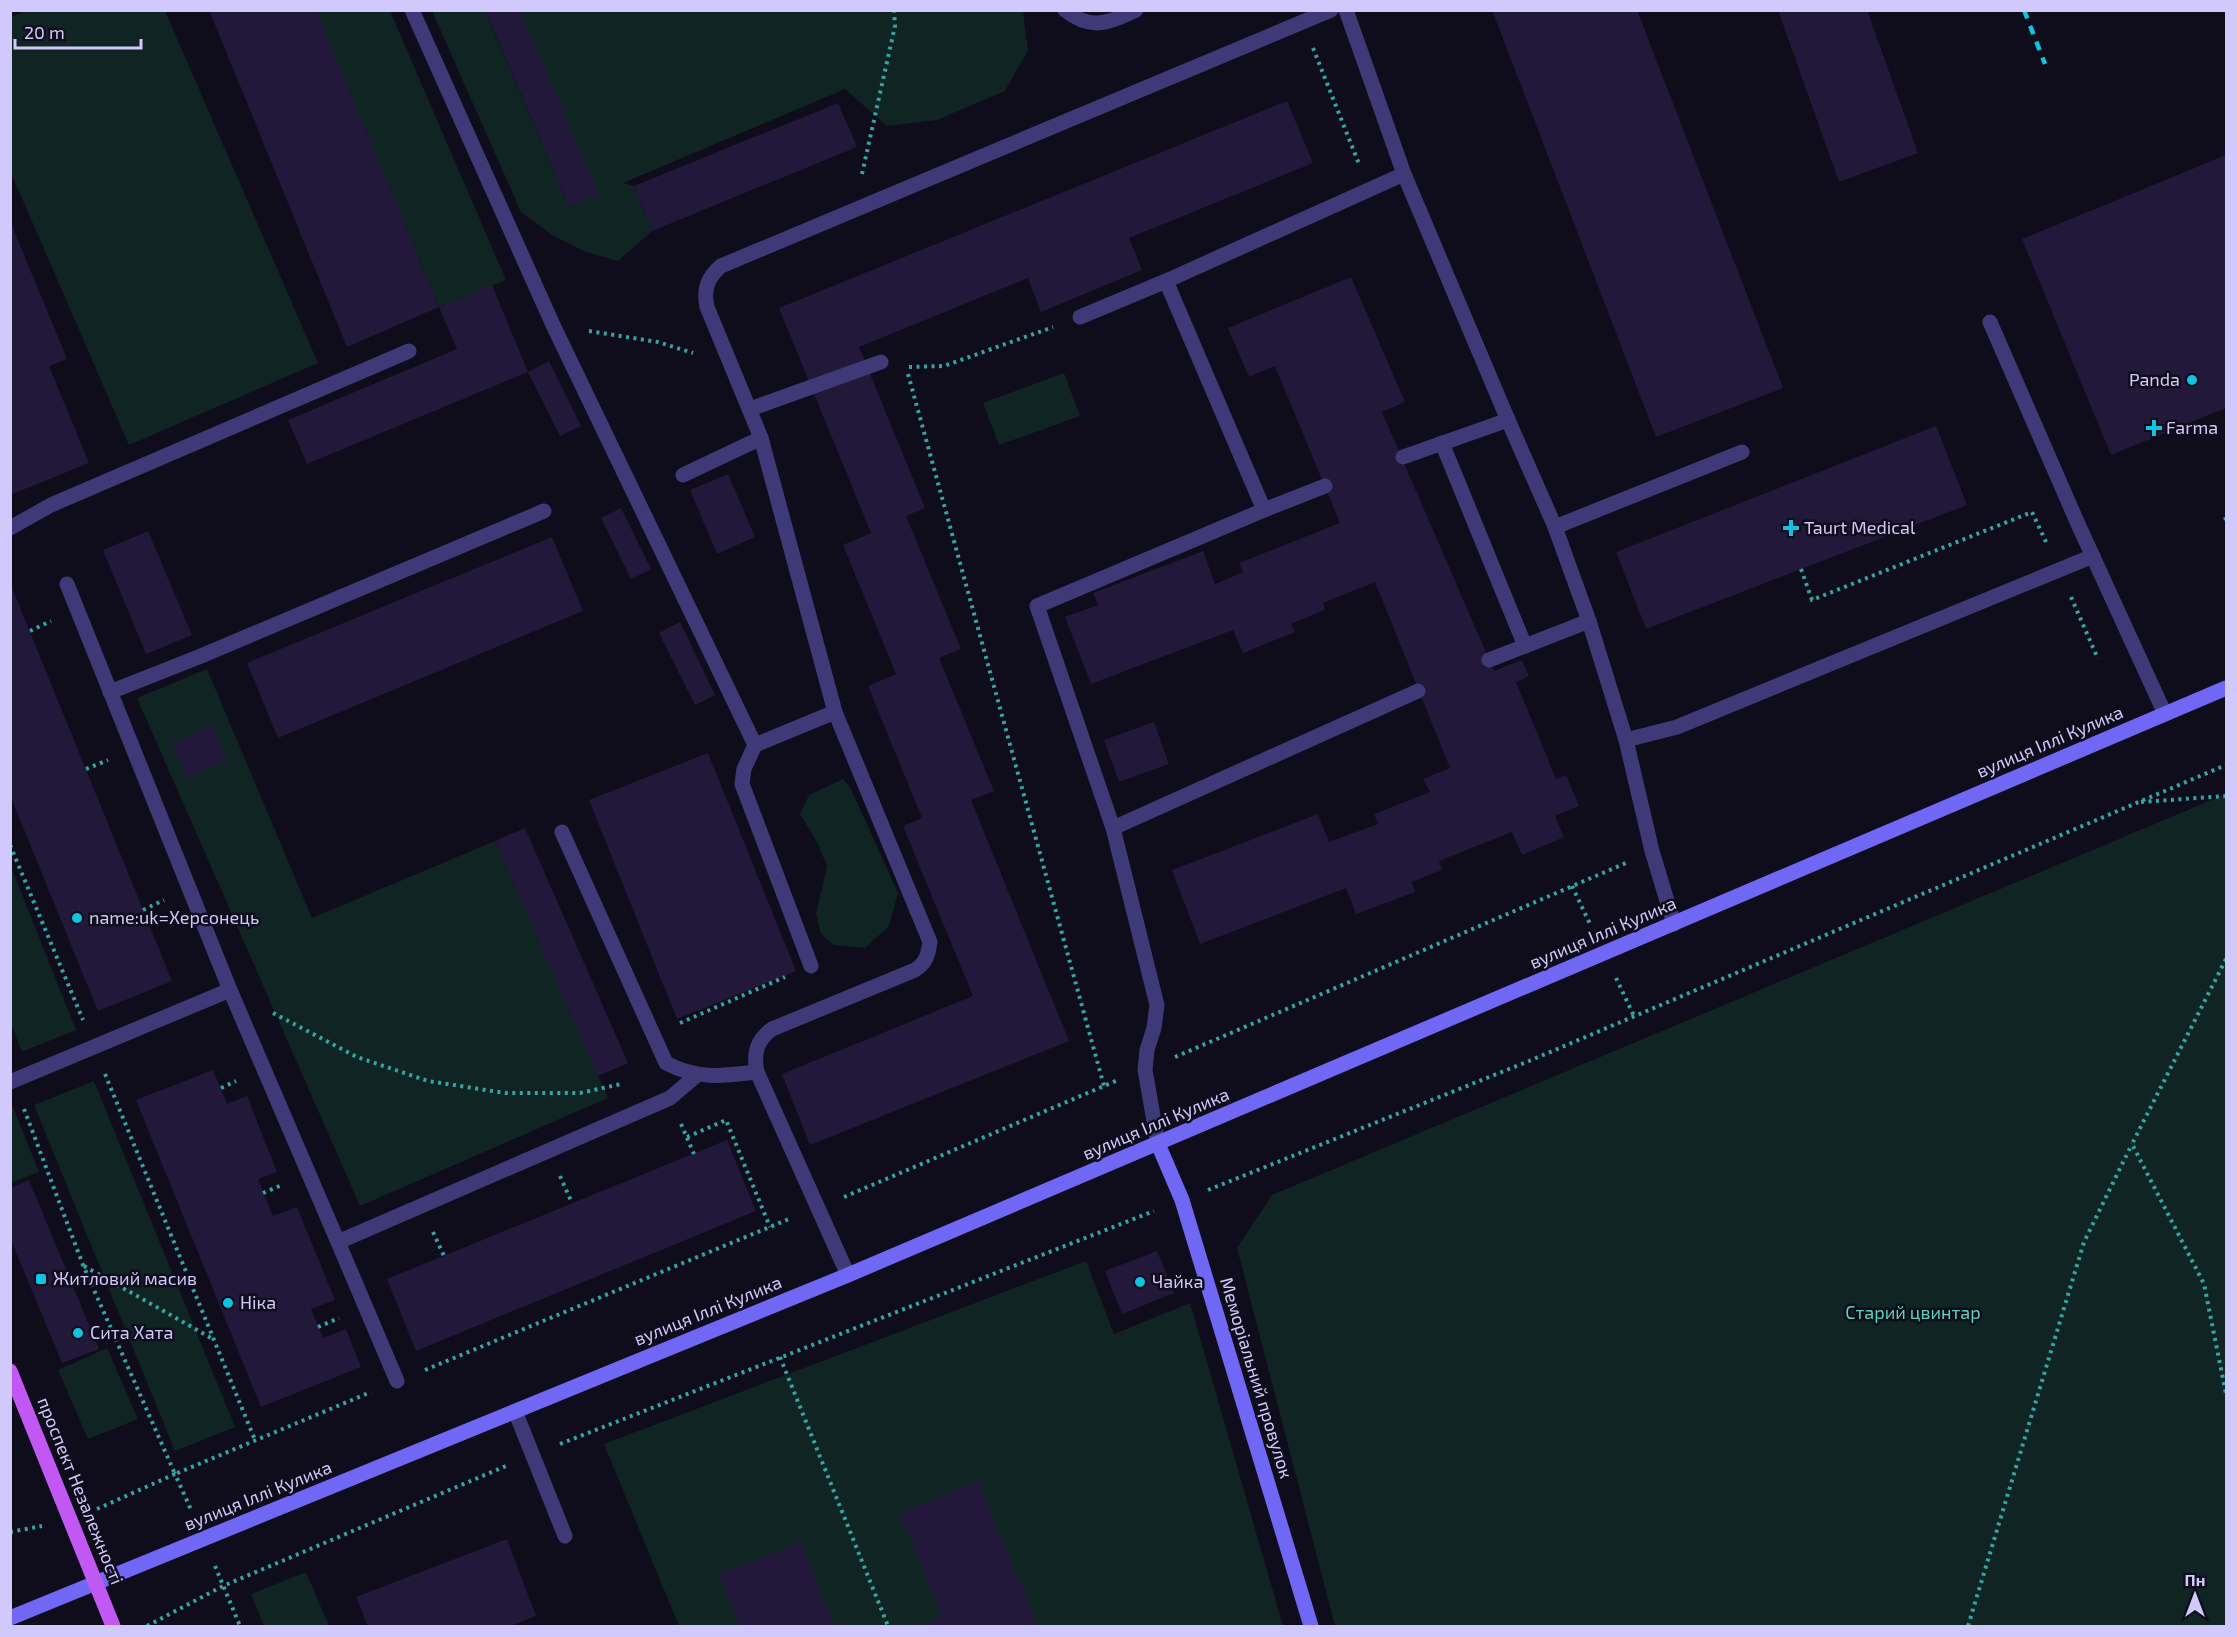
<svg xmlns="http://www.w3.org/2000/svg" width="2237" height="1637" font-family="'Exo 2',sans-serif">
<style>
.green{fill:#102424}
.building{fill:#22193a}
.lines{fill:none;stroke-linecap:round;stroke-linejoin:round}
.path{stroke:#34a5a3;stroke-width:4;stroke-dasharray:3 4.5;stroke-linecap:butt}
.lane{stroke:#3f3a77;stroke-width:15}
.street{stroke:#3f3a77;stroke-width:15}
.secondary{stroke:#7167f5;stroke-width:15}
.primary{stroke:#c158f4;stroke-width:15}
.rail{stroke:#0fc3e2;stroke-width:4.5;stroke-dasharray:9 8;stroke-linecap:butt}
.poi-dot{fill:#0fc3e2;stroke:#0f0c1b;stroke-width:2}
.labels{text-anchor:middle;stroke-width:5;stroke-linejoin:round;paint-order:stroke}
.poi-label{font-size:18px;fill:#d1c9fb;stroke:#0f0c1b;text-anchor:start}
.street-label{font-size:18px;fill:#d1c9fb;stroke:#0f0c1b}
.park-label{font-size:18px;fill:#5cd5bc;stroke:#0f0c1b}
</style>
<rect width="100%" height="100%" fill="#0f0c1b"/>
<g class="green">
<polygon points="26,11 165,11 318,363 129,445 11,173 11,17"/>
<polygon points="316,11 390,11 506,280 439,307"/>
<polygon points="432,11 485,11 569,206 598,194 520,11 1023,11 1028,50 1005,91 937,120 887,126 845,89 623,183 634,186 652,231 618,261 586,252 552,235 521,212"/>
<polygon points="1064,373 1080,416 999,445 983,403"/>
<polygon points="207,669 312,918 495,841 608,1098 360,1206 137,698"/>
<polygon points="843,779 851,789 898,893 889,926 865,948 834,945 821,934 816,914 827,866 817,842 800,814 809,795"/>
<polygon points="2226,794 2226,1626 1335,1626 1237,1248 1272,1195"/>
<polygon points="11,867 76,1030 22,1052 11,1023"/>
<polygon points="94,1081 235,1427 175,1451 34,1105"/>
<polygon points="13,1107 39,1172 11,1183 10,1108"/>
<polygon points="1086,1261 1114,1334 1190,1303 1283,1626 679,1626 604,1444"/>
<polygon points="107,1348 138,1419 88,1439 58,1370"/>
<polygon points="306,1572 329,1626 264,1626 251,1594"/>
</g>
<g class="building">
<polygon points="209,10 316,10 439,307 347,347"/>
<polygon points="485,10 520,10 599,194 569,206"/>
<polygon points="1492,10 1637,10 1783,388 1656,437"/>
<polygon points="1778,10 1867,10 1918,153 1839,182"/>
<polygon points="1287,101 1313,163 1129,238 1142,270 1041,312 1028,278 859,347 925,508 906,516 961,649 939,658 994,791 971,800 1069,1041 810,1145 782,1074 973,996 903,826 922,818 868,686 896,674 843,545 871,533 779,308"/>
<polygon points="838,103 857,147 652,231 634,186"/>
<polygon points="2226,155 2226,408 2111,455 2022,239"/>
<polygon points="10,221 67,359 49,366 89,463 10,495"/>
<polygon points="1351,277 1405,402 1382,412 1494,671 1522,660 1529,676 1516,682 1556,779 1566,775 1579,806 1555,816 1564,837 1522,855 1512,832 1439,861 1442,870 1411,882 1415,892 1356,914 1346,888 1200,944 1172,870 1318,814 1329,842 1378,824 1374,814 1430,792 1423,779 1450,768 1375,582 1323,603 1325,610 1291,624 1295,632 1243,653 1233,630 1091,684 1065,617 1098,605 1093,593 1203,551 1215,584 1243,572 1239,563 1340,523 1275,366 1249,377 1228,328"/>
<polygon points="492,285 528,372 307,464 288,420 457,349 439,307"/>
<polygon points="549,361 581,426 560,436 528,372"/>
<polygon points="1936,426 1967,505 1646,629 1616,552"/>
<polygon points="728,474 755,537 717,554 690,490"/>
<polygon points="621,508 651,569 631,579 601,518"/>
<polygon points="148,531 192,635 146,654 103,550"/>
<polygon points="552,537 583,611 278,738 247,663"/>
<polygon points="10,583 172,981 98,1011 10,795"/>
<polygon points="680,622 715,695 695,705 659,633"/>
<polygon points="1154,722 1169,764 1119,782 1104,740"/>
<polygon points="212,726 228,760 188,778 172,744"/>
<polygon points="708,753 796,971 677,1019 589,800"/>
<polygon points="525,828 628,1063 598,1076 495,841"/>
<polygon points="213,1070 227,1104 247,1096 277,1172 258,1179 273,1216 297,1207 335,1300 311,1309 323,1338 346,1329 361,1367 261,1407 136,1100"/>
<polygon points="727,1140 756,1211 416,1351 387,1279"/>
<polygon points="29,1180 99,1349 62,1363 10,1238 10,1188"/>
<polygon points="1157,1251 1174,1293 1122,1314 1105,1271"/>
<polygon points="978,1481 1038,1626 919,1626 942,1617 899,1513"/>
<polygon points="507,1539 536,1616 510,1626 368,1626 356,1597"/>
<polygon points="801,1542 835,1626 740,1626 718,1574"/>
</g>
<g class="lines">
<g class="path">
<polyline points="1313,48 1359,164"/>
<polyline points="862,174 895,26 894,10"/>
<polyline points="589,331 658,342 693,353"/>
<polyline points="909,367 944,366 1053,327"/>
<polyline points="908,374 1104,1086"/>
<polyline points="2225,517 2226,520"/>
<polyline points="1801,569 1812,600 2032,512 2047,544"/>
<polyline points="2071,597 2098,659"/>
<polyline points="30,631 51,621"/>
<polyline points="86,769 108,760"/>
<polyline points="2141,802 2226,796"/>
<polyline points="10,845 83,1020"/>
<polyline points="1572,886 1591,926"/>
<polyline points="143,910 164,900"/>
<polyline points="2226,959 2132,1144 2204,1284 2226,1394"/>
<polyline points="1616,978 1634,1016"/>
<polyline points="273,1013 357,1057 428,1081 505,1093 580,1093 621,1084"/>
<polyline points="680,1023 785,977"/>
<polyline points="1175,1057 1626,863"/>
<polyline points="105,1074 255,1440"/>
<polyline points="221,1088 236,1081"/>
<polyline points="24,1109 83,1265 175,1474 371,1392"/>
<polyline points="681,1124 694,1154"/>
<polyline points="687,1137 726,1120 770,1227"/>
<polyline points="560,1176 572,1203"/>
<polyline points="1208,1190 1529,1061 2226,765"/>
<polyline points="263,1193 282,1185"/>
<polyline points="844,1197 1118,1080"/>
<polyline points="433,1232 444,1256"/>
<polyline points="84,1266 213,1339"/>
<polyline points="318,1327 339,1318"/>
<polyline points="780,1357 888,1626"/>
<polyline points="425,1370 789,1219"/>
<polyline points="560,1444 1154,1211"/>
<polyline points="97,1509 175,1474 192,1512"/>
<polyline points="10,1532 42,1526"/>
<polyline points="215,1566 240,1626"/>
<polyline points="147,1626 223,1586 506,1466"/>
<polyline points="1968,1626 2084,1242 2132,1144"/>
</g>
<g class="lane">
<polyline points="412,10 553,325 755,745"/>
<polyline points="1080,317 1166,281"/>
<polyline points="1990,322 2078,524 2165,714"/>
<polyline points="750,409 881,362"/>
<polyline points="1442,443 1525,646"/>
<polyline points="1403,457 1508,420"/>
<polyline points="683,475 761,438"/>
<polyline points="1264,510 1325,486"/>
<polyline points="1555,527 1742,452"/>
<polyline points="10,528 51,505 409,351"/>
<polyline points="67,584 230,990 338,1242 670,1098 697,1075"/>
<polyline points="1489,660 1589,621"/>
<polyline points="110,692 201,656 544,511"/>
<polyline points="1626,740 1677,727 2093,556"/>
<polyline points="1113,828 1037,606 1264,510 1166,281 1404,174"/>
<path d="M562 832 666 1063C698 1080 723 1076 757 1072"/>
<polyline points="811,966 742,784 744,769 755,745 835,712"/>
<polyline points="10,1082 230,990"/>
<polyline points="1158,1144 1145,1070 1147,1050 1154,1028 1157,1005 1113,828 1418,691"/>
<polyline points="338,1242 397,1381"/>
<path d="M848 1275 757 1072C753 1053 757 1040 772 1029L915 970C926 963 928 955 930 942L835 712 761 438 707 307C703 289 708 277 721 266L1331 10"/>
<polyline points="515,1411 565,1536"/>
</g>
<g class="street">
<path d="M1065 10C1091 31 1108 23 1136 10"/>
<polyline points="1346,10 1404,174 1508,420 1555,527 1589,621 1626,740 1652,851 1674,924"/>
</g>
<g class="secondary">
<polyline points="1158,1144 1182,1200 1311,1626"/>
<polyline points="10,1618 848,1275 2226,688"/>
</g>
<polyline class="primary" points="10,1371 113,1626"/>
<polyline class="rail" points="2024,10 2045,64"/>
</g>
<g class="poi-dot">
<circle cx="2192" cy="380" r="6"/>
<path d="M2151 419h6v6h6v6h-6v6h-6v-6h-6v-6h6z"/>
<path d="M1788 519h6v6h6v6h-6v6h-6v-6h-6v-6h6z"/>
<circle cx="77" cy="918" r="6"/>
<rect x="35" y="1273" width="12" height="12" rx="3"/>
<circle cx="1140" cy="1282" r="6"/>
<circle cx="228" cy="1303" r="6"/>
<circle cx="78" cy="1333" r="6"/>
</g>
<g class="labels">
<g class="poi-label">
<text x="2180" y="386" text-anchor="end">Panda</text>
<text x="2166" y="434">Farma</text>
<text x="1804" y="534">Taurt Medical</text>
<text x="89" y="924">name:uk=Херсонець</text>
<text x="53" y="1285">Житловий масив</text>
<text x="1152" y="1288">Чайка</text>
<text x="240" y="1309">Ніка</text>
<text x="90" y="1339">Сита Хата</text>
</g>
<g class="street-label">
<text transform="translate(2050 742) rotate(-23)" y="6">вулиця Іллі Кулика</text>
<text transform="translate(1603 933) rotate(-23)" y="6">вулиця Іллі Кулика</text>
<text transform="translate(1156 1124) rotate(-23)" y="6">вулиця Іллі Кулика</text>
<text transform="translate(708 1311) rotate(-22)" y="6">вулиця Іллі Кулика</text>
<text transform="translate(1256 1378) rotate(73)" y="6">Меморіальний провулок</text>
<text transform="translate(80 1491) rotate(68)" y="6">проспект Незалежності</text>
<text transform="translate(258 1496) rotate(-22)" y="6">вулиця Іллі Кулика</text>
</g>
<g class="park-label">
<text x="1913" y="1319">Старий цвинтар</text>
</g>
</g>
<rect width="2237" height="1637" fill="none" stroke="#d1c9fb" stroke-width="24"/>
<g transform="translate(2195 1595)" stroke="#0f0c1b" stroke-width="4.5" paint-order="stroke">
<path d="M0-4.5L10 22L0 15L-10 22Z" fill="#d1c9fb"/>
<text y="-9" font-size="16" font-weight="bold" text-anchor="middle" fill="#d1c9fb">Пн</text>
</g>
<path d="M15 39v9h126v-9" fill="none" stroke="#d1c9fb" stroke-width="3"/>
<text x="24" y="39" font-size="18" fill="#d1c9fb" stroke="#0f0c1b" stroke-width="4.5" paint-order="stroke">20 m</text>
</svg>
